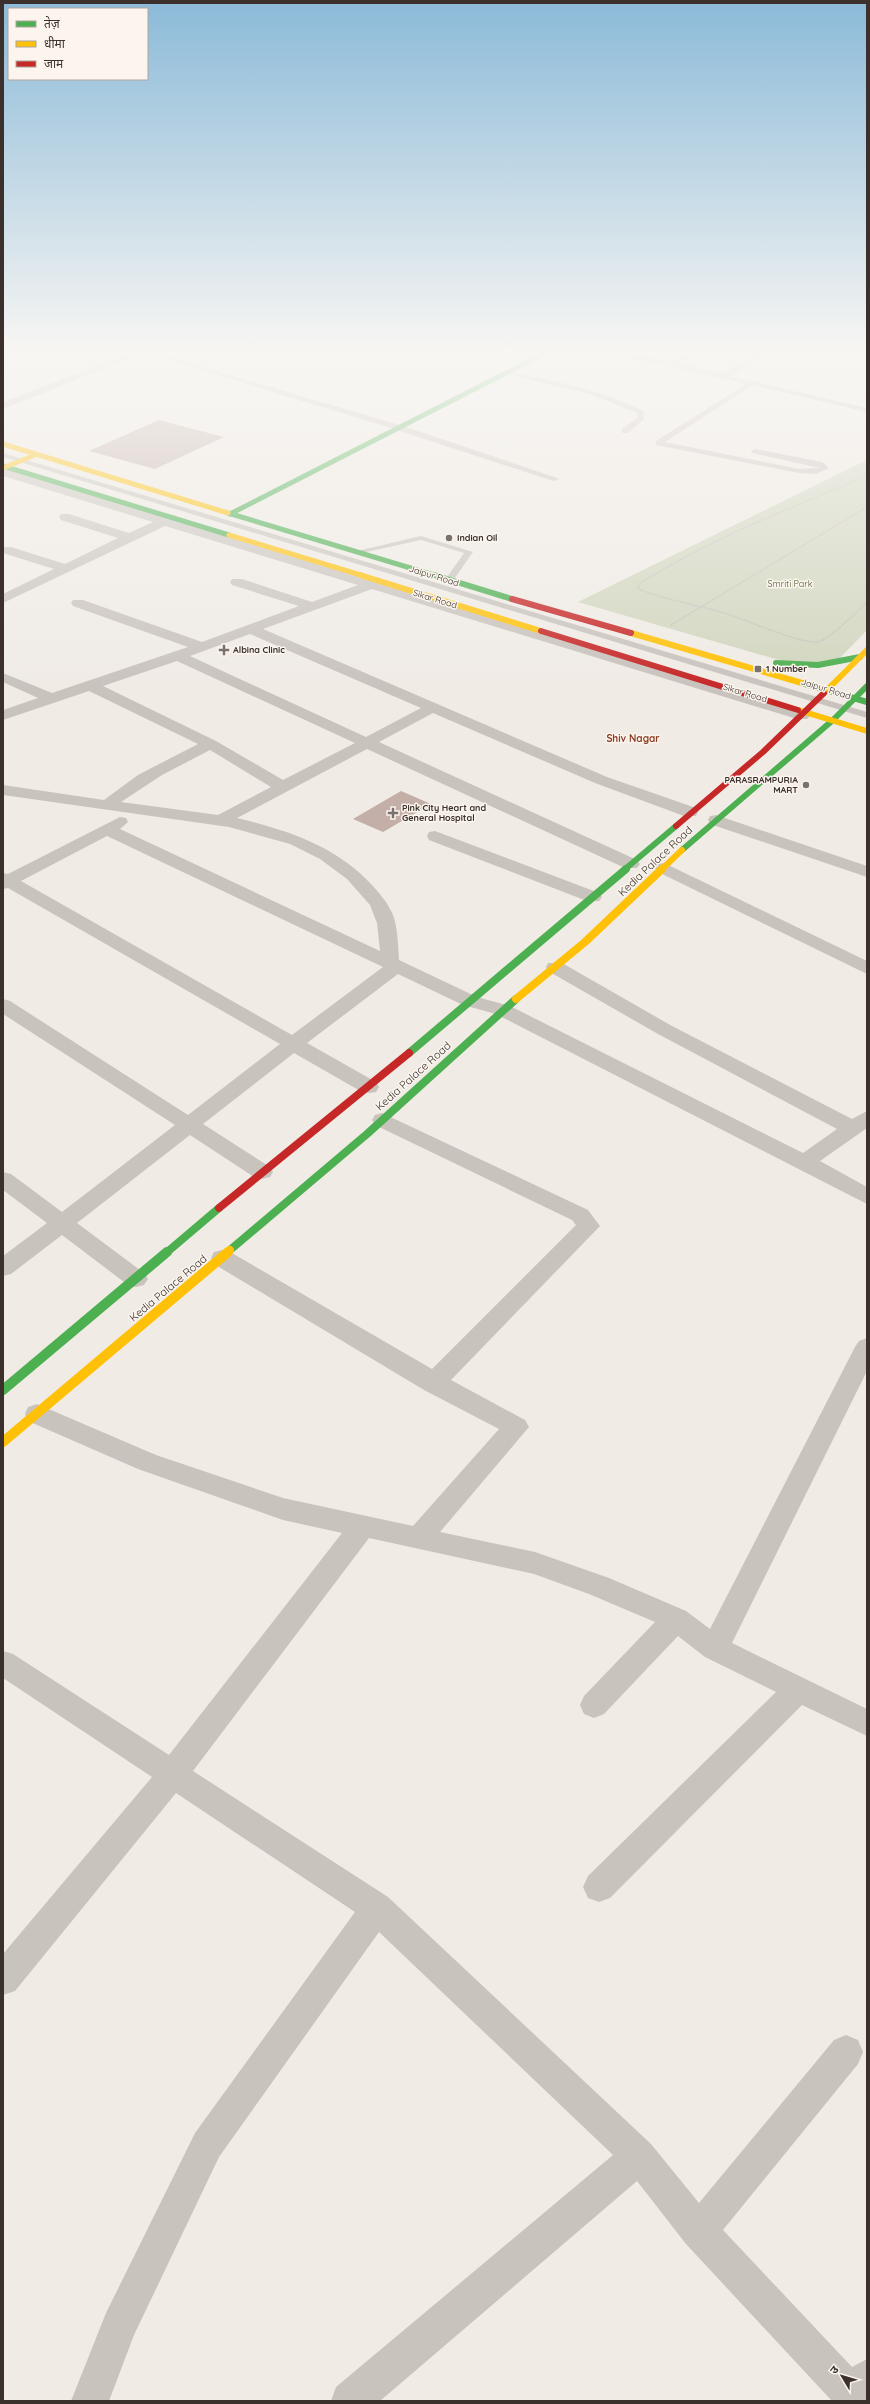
<svg xmlns="http://www.w3.org/2000/svg" width="870" height="2404" font-family="Quicksand,'Noto Sans Devanagari',sans-serif">
<style>
.green{fill:#d1d6bf}
.building{fill:#c3afa7}
.lines{fill:none;stroke-linecap:round;stroke-linejoin:round}
.path{stroke:#c2bbb6;stroke-width:1.5;stroke-dasharray:1 1;stroke-linecap:butt}
.lane{fill:#c9c3be;fill-rule:evenodd}
.street{fill:#c9c3be;fill-rule:evenodd}
.fast-far3{stroke:#4caf50;stroke-width:5}
.fast-far2{stroke:#4caf50;stroke-width:6}
.fast-far1{stroke:#4caf50;stroke-width:8}
.fast{stroke:#4caf50;stroke-width:10}
.slow-far3{stroke:#ffc107;stroke-width:5}
.slow-far2{stroke:#ffc107;stroke-width:6}
.slow-far1{stroke:#ffc107;stroke-width:8}
.slow{stroke:#ffc107;stroke-width:10}
.jam-far1{stroke:#c62828;stroke-width:6}
.jam{stroke:#c62828;stroke-width:8}
.poi-dot{fill:#7a716c;stroke:#fbf5ee;stroke-width:1.5}
.labels{text-anchor:middle;stroke-width:3;stroke-linejoin:round;paint-order:stroke}
.far-poi-label{font-size:9px;font-weight:bold;fill:#3b302b;stroke:#fbf5ee;text-anchor:start}
.far-street-label{font-size:9px;fill:#3b302b;stroke:#fbf5ee}
.far-park-label{font-size:9px;fill:#4a5a2e;stroke:#fbf5ee}
.far-neighbourhood-label{font-size:10px;font-weight:bold;fill:#8c3b22;stroke:#fbf5ee}
.street-label{font-size:11px;fill:#3b302b;stroke:#fbf5ee}
</style>
<rect width="100%" height="100%" fill="#f0ebe5"/>
<polygon class="green" points="867,460 867,630 834,664 786,662 578,602"/>
<g class="building">
<polygon points="159,420 224,437 155,469 89,451"/>
<polygon points="401,791 431,804 383,832 353,819"/>
</g>
<g class="lines">
<g class="path">
<path d="M867 476C790 508 710 539 639 584L638 589C664 599 691 604 717 611 742 617 795 643 817 642 828 641 857 611 867 603"/>
<polyline points="671,625 867,507"/>
</g>
<g class="lane">
<polygon points="139,351 149,351 403,426 560,479 553,481 397,430"/>
<path d="M507 371C554 381 600 389 643 411L644 419 628 433H622V429L637 418V413L590 394 505 374Z"/>
<polygon points="725,375 867,408 867,412 753,385 665,442 799,469 820,468 752,453 751,451 755,449 822,462 829,468 816,474 799,473 656,445 656,441 746,384 723,378"/>
<polygon points="3,453 867,712 867,718 3,457"/>
<polygon points="421,536 473,552 452,582 445,580 464,553 421,540 357,554 353,552"/>
</g>
<g class="street">
<polygon points="134,351 148,351 3,409 3,402"/>
<polygon points="603,351 622,351 671,362 689,351 701,351 682,364 723,373 760,351 772,351 725,380 608,354"/>
<path d="M3 468 163 517 175 515 177 518 175 521 371 580H380L382 583 807 713 810 716 807 719H797L372 589 263 629 607 777 696 808 698 812 696 816H684L595 783 433 713 379 742 637 860 640 864 637 868H625L367 749 237 818C287 830 336 846 372 885 380 894 388 903 393 915 398 929 398 945 399 960L477 997 510 1006 803 1153 837 1129 658 1034 548 971 546 967 548 963H562L672 1026 852 1119 867 1111V1128L820 1161 867 1187V1204L496 1014 463 1005 398 974 307 1043 376 1082 379 1087 376 1092 369 1093 362 1092 294 1053 203 1124 270 1167 273 1172 270 1177 262 1179 254 1177 190 1135 77 1223 144 1273 148 1279 144 1285 136 1287 128 1285 62 1235 11 1274 3 1276V1256L47 1223 3 1190V1172L11 1174 62 1212 175 1125 3 1014V999L10 1001 188 1115 280 1044 8 888 3 889V873L8 874 120 817 126 818 128 822 120 829 380 951 377 923 370 905 347 879 320 859 290 844 229 827 3 795V785L104 800 138 775 198 744 89 691 3 720V710L38 698 3 682V673L52 693 188 647 73 606 71 603 73 600H83L202 642 299 606 232 585 230 582 232 579H242L312 602 358 585 165 526 3 603V594L54 569 3 553V547H11L65 564 118 538 61 520 59 517 61 514H69L129 533 153 522 3 476ZM250 634 421 708 366 737 190 656ZM177 661 355 743 283 780 216 741 103 686ZM210 750 271 787 218 815 121 802 162 775ZM107 836 383 967 292 1035 21 881Z"/>
<polygon points="716,815 867,866 867,877 710,824 708,820 710,816"/>
<polygon points="435,831 599,893 602,897 599,901 587,901 429,840 427,836 429,832"/>
<polygon points="664,863 867,961 867,974 658,872 655,868 658,864"/>
<polygon points="382,1113 588,1210 600,1226 451,1380 525,1420 529,1427 440,1532 535,1552 609,1578 686,1611 710,1629 855,1347 859,1341 867,1338 867,1371 732,1643 867,1709 867,1736 802,1705 610,1898 599,1902 588,1898 583,1887 588,1876 776,1692 705,1657 678,1636 604,1714 594,1718 584,1714 580,1705 584,1696 655,1622 589,1594 534,1574 369,1538 193,1771 388,1897 651,2144 699,2203 834,2040 846,2035 858,2040 863,2052 858,2064 723,2230 852,2367 867,2359 867,2401 832,2401 686,2244 637,2181 380,2401 331,2401 336,2387 613,2155 379,1932 219,2157 134,2335 109,2401 71,2401 106,2313 195,2133 355,1912 176,1793 15,1991 3,1995 3,1954 152,1777 3,1678 3,1651 13,1654 169,1755 342,1533 283,1520 138,1469 28,1421 25,1414 28,1407 37,1404 156,1455 283,1498 413,1526 499,1429 424,1390 214,1264 211,1258 214,1252 222,1250 230,1252 432,1369 576,1225 572,1220 375,1125 372,1120 375,1115"/>
</g>
<g class="fast-far3">
<polyline points="3,466 229,535"/>
<polyline points="228,513 437,576"/>
<polyline points="230,514 549,351"/>
</g>
<g class="fast-far2">
<polyline points="434,575 512,599"/>
<polyline points="776,663 818,665 860,657"/>
<polyline points="802,683 867,702"/>
<polyline points="682,850 833,720 867,686"/>
<polyline points="624,870 676,826"/>
</g>
<g class="fast-far1">
<polyline points="409,1053 626,869"/>
<polyline points="230,1250 367,1134 516,999"/>
<polyline points="166,1253 219,1208"/>
</g>
<polyline class="fast" points="3,1390 167,1252"/>
<g class="slow-far3">
<polyline points="3,444 228,513"/>
<polyline points="3,468 35,455"/>
<polyline points="229,535 364,576"/>
</g>
<g class="slow-far2">
<polyline points="360,575 541,631"/>
<polyline points="631,633 802,683"/>
<polyline points="824,693 867,650"/>
<polyline points="798,710 867,731"/>
<polyline points="661,870 682,850"/>
</g>
<g class="slow-far1">
<polyline points="516,999 585,942 662,869"/>
<polyline points="227,1253 230,1250"/>
</g>
<polyline class="slow" points="3,1442 228,1252"/>
<g class="jam-far1">
<polyline points="512,599 631,633"/>
<polyline points="541,631 798,710"/>
<polyline points="676,826 763,752 824,693"/>
</g>
<polyline class="jam" points="219,1208 409,1053"/>
</g>
<linearGradient id="sky" x2="0" y2="1"><stop stop-color="#8bbad8"/><stop offset="0.51" stop-color="#f8f6f3"/><stop offset="1" stop-color="#f8f6f3" stop-opacity="0"/></linearGradient>
<rect width="870" height="688" fill="url(#sky)"/>
<g class="poi-dot">
<circle cx="449" cy="538" r="4"/>
<path d="M222 644h4v4h4v4h-4v4h-4v-4h-4v-4h4z"/>
<rect x="754" y="665" width="8" height="8" rx="2"/>
<circle cx="806" cy="785" r="4"/>
<path d="M391 807h4v4h4v4h-4v4h-4v-4h-4v-4h4z"/>
</g>
<g class="labels">
<g class="far-poi-label">
<text x="457" y="541">Indian Oil</text>
<text x="233" y="653">Albina Clinic</text>
<text x="766" y="672">1 Number</text>
<text x="798" y="783" text-anchor="end">PARASRAMPURIA<tspan x="798" dy="10">MART</tspan></text>
<text x="402" y="811">Pink City Heart and<tspan x="402" dy="10">General Hospital</tspan></text>
</g>
<g class="far-street-label">
<text transform="translate(434 576) rotate(17)" y="3">Jaipur Road</text>
<text transform="translate(435 599) rotate(17)" y="3">Sikar Road</text>
<text transform="translate(826 689) rotate(17)" y="3">Jaipur Road</text>
<text transform="translate(745 693) rotate(17)" y="3">Sikar Road</text>
</g>
<g class="far-park-label">
<text x="790" y="587">Smriti Park</text>
</g>
<g class="far-neighbourhood-label">
<text x="633" y="742">Shiv Nagar</text>
</g>
<g class="street-label">
<text transform="translate(655 861) rotate(-43)" y="4">Kedia Palace Road</text>
<text transform="translate(413 1076) rotate(-42)" y="4">Kedia Palace Road</text>
<text transform="translate(168 1288) rotate(-40)" y="4">Kedia Palace Road</text>
</g>
</g>
<rect width="870" height="2404" fill="none" stroke="#3b302b" stroke-width="8"/>
<rect x="8" y="8" width="140" height="72" fill="#fbf5ee" stroke="#aea6a0"/>
<rect x="16" y="21" width="20" height="6" fill="#4caf50" stroke="#aea6a0"/>
<text x="44" y="28" font-size="12" fill="#3b302b">तेज़</text>
<rect x="16" y="41" width="20" height="6" fill="#ffc107" stroke="#aea6a0"/>
<text x="44" y="48" font-size="12" fill="#3b302b">धीमा</text>
<rect x="16" y="61" width="20" height="6" fill="#c62828" stroke="#aea6a0"/>
<text x="44" y="68" font-size="12" fill="#3b302b">जाम</text>
<g transform="translate(842 2376) rotate(308)" stroke="#fbf5ee" stroke-width="3" paint-order="stroke">
<path d="M0-3L7 15L0 10L-7 15Z" fill="#3b302b"/>
<text y="-6" font-size="11" font-weight="bold" text-anchor="middle" fill="#3b302b">उ</text>
</g>
</svg>
